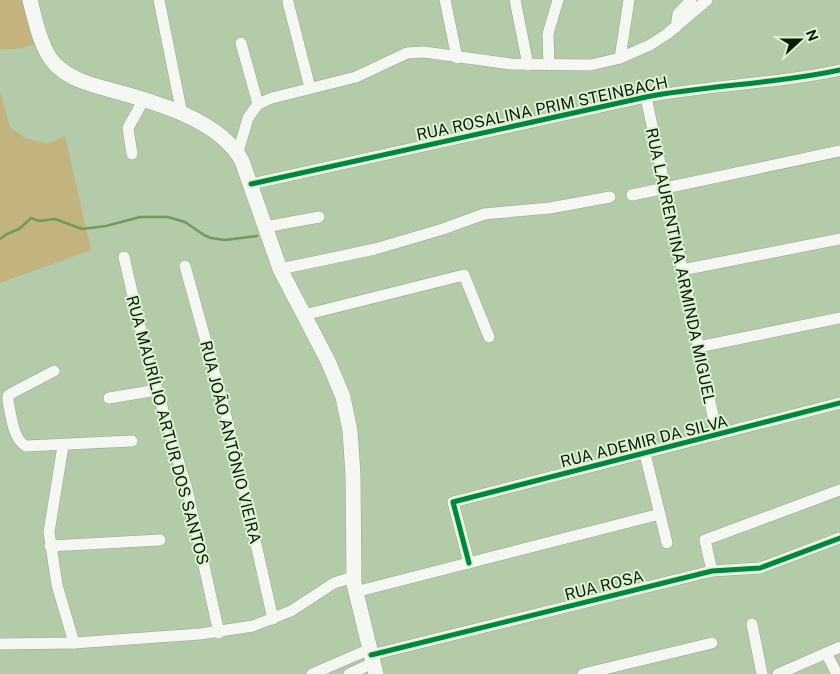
<svg xmlns="http://www.w3.org/2000/svg" width="840" height="674" font-family="'Public Sans',sans-serif">
<style>
.green{fill:#c2b37f}
.lines{fill:none;stroke-linecap:round;stroke-linejoin:round}
.stream{stroke:#719b5e;stroke-width:2.5}
.minor-casing{stroke:#96a88e;stroke-width:12}
.major-casing{stroke:#96a88e;stroke-width:16}
.minor{stroke:#f4f7f2;stroke-width:11}
.major{stroke:#f4f7f2;stroke-width:15}
.cycleway-casing{stroke:#dcf2d4;stroke-width:8}
.cycleway{stroke:#00873e;stroke-width:5}
.labels{text-anchor:middle;stroke-width:4;stroke-linejoin:round;paint-order:stroke}
.street-label{font-size:16px;fill:#0d1c06;stroke:#dcf2d4}
</style>
<rect width="100%" height="100%" fill="#b4cbaa"/>
<g class="green">
<path d="M0 0H27L39 43C26 48 14 50 0 49Z"/>
<polygon points="0,92 10,127 25,138 47,144 65,136 91,250 0,283"/>
</g>
<g class="lines">
<polyline class="stream" points="0,239 7,234 19,229 31,218 39,221 55,219 82,229 106,226 140,217 168,217 185,222 204,235 211,238 225,240 257,236"/>
<g class="minor-casing">
<g id="minor">
<polyline points="159,0 182,114"/>
<polyline points="445,0 457,58"/>
<polyline points="515,0 528,65"/>
<polyline points="288,2 310,88"/>
<polyline points="676,27 678,14 691,0"/>
<polyline points="241,43 258,104"/>
<polyline points="620,58 629,0"/>
<polyline points="549,65 548,34 558,0"/>
<polyline points="646,97 717,435"/>
<polyline points="238,152 248,118 258,104 272,98 356,77 407,53 424,52 511,64 591,65 620,58 650,45 667,34 707,0"/>
<polyline points="132,154 128,128 144,99"/>
<path d="M251 184 646 97C710 85 776 84 840 70"/>
<polyline points="632,195 840,151"/>
<polyline points="265,227 319,217"/>
<polyline points="124,257 147,357 187,489 219,633"/>
<polyline points="185,266 221,396 240,474 273,619"/>
<polyline points="280,269 375,249 443,229 484,214 550,208 610,197"/>
<polyline points="682,270 840,239"/>
<polyline points="304,315 464,275 489,337"/>
<polyline points="698,347 840,318"/>
<path d="M54 371 12 393 8 396V401C11 414 13 440 26 446L132 441"/>
<polyline points="109,398 157,390"/>
<polyline points="63,446 49,532 57,585 74,643"/>
<polyline points="645,454 667,543"/>
<polyline points="50,546 160,540"/>
<polyline points="469,563 453,502 840,403"/>
<polyline points="712,571 705,540 840,490"/>
<polyline points="355,592 660,514"/>
<polyline points="752,624 762,674"/>
<polyline points="0,644 74,643 200,634 253,626 291,611 334,583 353,577"/>
<polyline points="826,653 837,674"/>
<polyline points="371,655 712,571 760,568 840,538"/>
<polyline points="312,674 370,649"/>
<polyline points="349,674 373,663"/>
<polyline points="583,674 712,643"/>
<polyline points="778,674 840,647"/>
</g>
</g>
<g class="major-casing">
<path id="major" d="M30 0C35 19 41 50 55 64 71 81 97 86 118 92 158 103 221 121 242 161L280 269 328 361 343 397 350 431 353 474 354 584 376 674"/>
</g>
<use href="#minor" class="minor"/>
<use href="#major" class="major"/>
<g class="cycleway-casing">
<g id="cycleway">
<path d="M251 184 646 97C710 85 776 84 840 70"/>
<polyline points="469,563 453,502 840,403"/>
<polyline points="371,655 712,571 760,568 840,538"/>
</g>
</g>
<use href="#cycleway" class="cycleway"/>
</g>
<g class="labels">
<g class="street-label">
<text transform="translate(542 108) rotate(-12)" y="6">RUA ROSALINA PRIM STEINBACH</text>
<text transform="translate(681 266) rotate(78)" y="6">RUA LAURENTINA ARMINDA MIGUEL</text>
<text transform="translate(168 430) rotate(75)" y="6">RUA MAURÍLIO ARTUR DOS SANTOS</text>
<text transform="translate(644 441) rotate(-14)" y="6">RUA ADEMIR DA SILVA</text>
<text transform="translate(231 442) rotate(76)" y="6">RUA JOÃO ANTÔNIO VIEIRA</text>
<text transform="translate(604 585) rotate(-14)" y="6">RUA ROSA</text>
</g>
</g>
<g transform="translate(800 40) rotate(69)" stroke="#dcf2d4" stroke-width="4" paint-order="stroke">
<path d="M0-4L9 19L0 12L-9 19Z" fill="#0d1c06"/>
<text y="-8" font-size="14" font-weight="bold" text-anchor="middle" fill="#0d1c06">N</text>
</g>
</svg>
